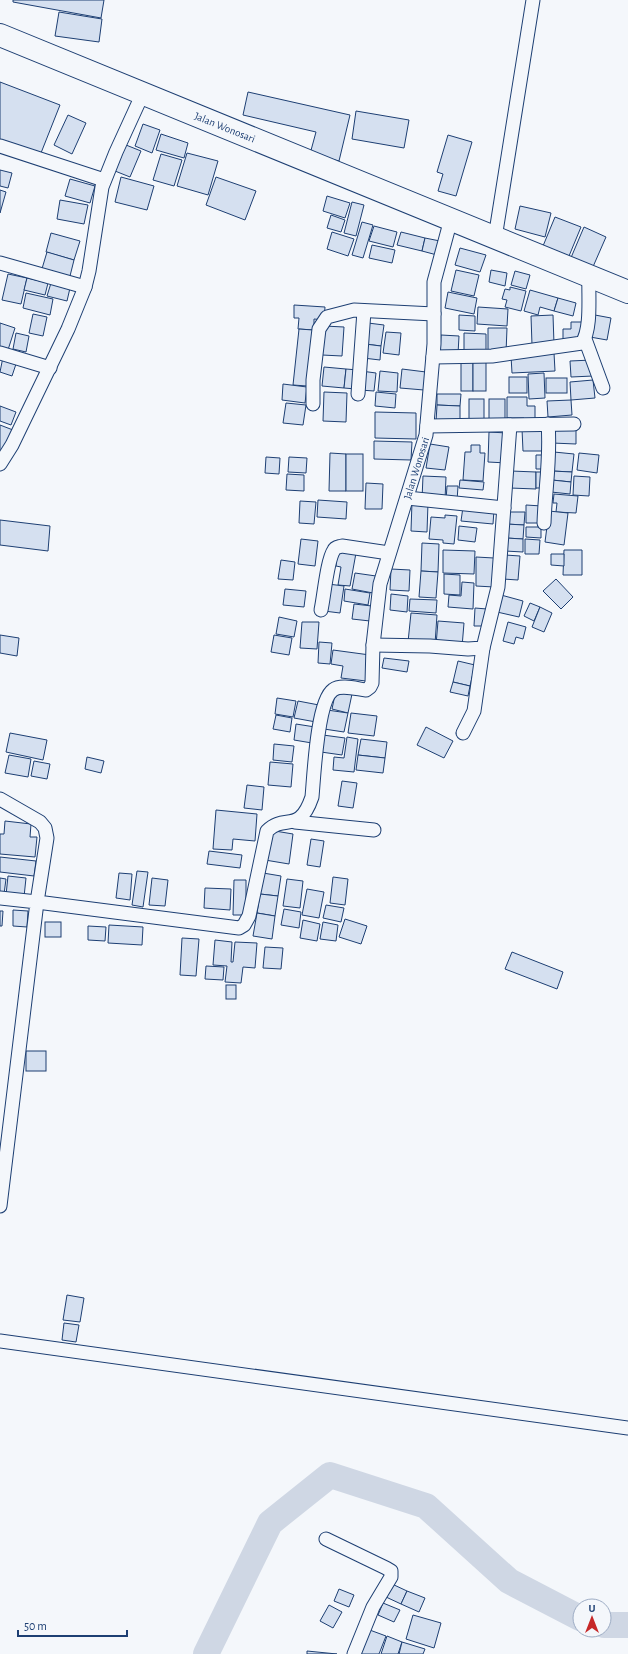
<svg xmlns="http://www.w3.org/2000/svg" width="628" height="1654" font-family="'Alegreya Sans',sans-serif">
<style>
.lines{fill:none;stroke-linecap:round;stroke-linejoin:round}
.river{stroke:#cfd7e4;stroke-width:26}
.building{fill:#d5e0f0;stroke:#1d3f73}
.minor-casing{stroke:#1d3f73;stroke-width:15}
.trunk-casing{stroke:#1d3f73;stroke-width:24}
.minor{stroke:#f4f7fb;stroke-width:13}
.trunk{stroke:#f4f7fb;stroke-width:22}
.labels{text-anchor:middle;stroke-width:3;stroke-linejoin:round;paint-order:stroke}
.street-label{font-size:11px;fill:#1d3f73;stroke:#f4f7fb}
</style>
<rect width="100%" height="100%" fill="#f4f7fb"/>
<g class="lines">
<g class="river">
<polyline points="604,1625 628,1625"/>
<polyline points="206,1654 270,1523 330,1475 426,1506 509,1581 580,1618"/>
</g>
</g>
<g class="building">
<polygon points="13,0 104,0 101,18 13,2"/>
<polygon points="59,12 102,19 99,42 55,36"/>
<polygon points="0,82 60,105 39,158 0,142"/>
<polygon points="248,92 350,115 339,161 310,154 316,132 243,115"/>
<polygon points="356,111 409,120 404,148 352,139"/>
<polygon points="68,115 86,123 72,154 54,145"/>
<polygon points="143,124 160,130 152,153 135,146"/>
<polygon points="161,134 188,143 184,158 156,150"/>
<polygon points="448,135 472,142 456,196 438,191 443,174 437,172"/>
<polygon points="126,145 141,151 130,177 115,171"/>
<polygon points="187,153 218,161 208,195 177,186"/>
<polygon points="161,154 182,160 174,186 153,180"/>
<polygon points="0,170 12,173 8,188 0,186"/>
<polygon points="121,177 154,186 147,210 115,202"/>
<polygon points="216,177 256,191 245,220 206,205"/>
<polygon points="70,179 95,186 90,203 65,196"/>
<polygon points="0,190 6,192 0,213"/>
<polygon points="327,196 350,203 345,218 323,211"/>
<polygon points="60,200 88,205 84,224 57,219"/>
<polygon points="352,202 364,205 356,236 344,233"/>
<polygon points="520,206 551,213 545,237 515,229"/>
<polygon points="331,215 345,220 341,232 327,228"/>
<polygon points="555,217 581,227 569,256 543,246"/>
<polygon points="362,222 373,225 363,258 352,255"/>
<polygon points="374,226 397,232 393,247 369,241"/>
<polygon points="584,227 606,237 592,269 570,260"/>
<polygon points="332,232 354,239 348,256 327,249"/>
<polygon points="401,232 425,238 422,251 397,245"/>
<polygon points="51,233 80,241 74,260 46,252"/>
<polygon points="425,238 440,241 437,255 422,251"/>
<polygon points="372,245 395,250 392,263 369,258"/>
<polygon points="460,248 486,255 480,272 455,265"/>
<polygon points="47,252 74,260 69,280 41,272"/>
<polygon points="456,270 479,275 474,296 451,291"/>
<polygon points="491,270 507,273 505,286 489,282"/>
<polygon points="515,271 530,275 526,289 511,285"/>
<polygon points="8,274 27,278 21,304 2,300"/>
<polygon points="27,278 48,283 45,295 24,290"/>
<polygon points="51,283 70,288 67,301 47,296"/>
<polygon points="510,287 526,291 521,311 505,307 507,300 502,299 505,289 510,290"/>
<polygon points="530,290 558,298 554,311 540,307 538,315 524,311"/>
<polygon points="448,292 477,298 474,314 445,308"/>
<polygon points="26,293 53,299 50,315 23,308"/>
<polygon points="558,298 576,303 573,316 554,311"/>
<polygon points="294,305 325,307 324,320 314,319 314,330 298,329 299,318 294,318"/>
<polygon points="478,307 508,309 507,326 477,324"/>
<polygon points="33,314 47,317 43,336 29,333"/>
<polygon points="459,315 475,316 475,331 459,330"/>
<polygon points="553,315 554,344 532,345 531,316"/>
<polygon points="595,315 611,318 607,340 590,337"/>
<polygon points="571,322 582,322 582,341 563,340 563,329 571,329"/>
<polygon points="0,323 15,328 7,353 0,351"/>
<polygon points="368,323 384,325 381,346 365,344"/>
<polygon points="324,326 344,327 342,356 322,355"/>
<polygon points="488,328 507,328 506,353 488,353"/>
<polygon points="299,329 313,330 307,386 293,385"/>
<polygon points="386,332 401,333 399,355 383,353"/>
<polygon points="16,333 29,336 26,352 13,349"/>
<polygon points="464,333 486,334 486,354 464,354"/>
<polygon points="441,335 459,336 458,354 440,353"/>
<polygon points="365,344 381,346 380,360 363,358"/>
<polygon points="554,353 555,371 512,373 511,356"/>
<polygon points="3,357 17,361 12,376 0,372"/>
<rect x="461" y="358" width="12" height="33"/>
<rect x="473" y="358" width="13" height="33"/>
<polygon points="592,360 593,376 571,377 570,361"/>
<polygon points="324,367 346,369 344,388 322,386"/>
<polygon points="346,369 358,370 356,389 344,388"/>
<polygon points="402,369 426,372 424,390 400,388"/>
<polygon points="361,371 376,373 374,391 360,390"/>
<polygon points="380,371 398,373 397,392 378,391"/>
<polygon points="544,373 545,398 529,399 528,374"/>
<rect x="509" y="377" width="18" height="16"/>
<rect x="546" y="378" width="21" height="15"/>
<polygon points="593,380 595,398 571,400 570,382"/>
<polygon points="283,384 307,387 305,403 282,400"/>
<polygon points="324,392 347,393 346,422 323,421"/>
<polygon points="376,392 396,394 395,408 375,406"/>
<polygon points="437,394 461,394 460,406 437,405"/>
<polygon points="507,397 527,397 527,406 535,406 535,424 524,424 524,418 507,418"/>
<rect x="469" y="399" width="15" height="20"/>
<rect x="489" y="399" width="16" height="24"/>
<polygon points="571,400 572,415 548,417 547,401"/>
<polygon points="286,403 306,405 303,425 283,423"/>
<polygon points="437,405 460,406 460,422 436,422"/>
<polygon points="0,406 16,412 11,425 0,421"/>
<polygon points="375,412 416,413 416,439 375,438"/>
<polygon points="0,425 13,430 0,455"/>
<polygon points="522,429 548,429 548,451 523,451"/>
<polygon points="553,429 576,429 576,444 552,443"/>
<polygon points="489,432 507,433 507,463 488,462"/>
<polygon points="374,441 412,442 411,460 374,459"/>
<polygon points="430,444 449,447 445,470 426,468"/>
<polygon points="471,445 480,445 480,453 485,453 483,481 463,480 465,452 471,452"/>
<polygon points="554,452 574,454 572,472 552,471"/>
<polygon points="330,453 346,454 346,491 329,491"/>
<polygon points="579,453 599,455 597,473 577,470"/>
<rect x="346" y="454" width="17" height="37"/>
<polygon points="536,455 547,455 546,469 536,469"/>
<polygon points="266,457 280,458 279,474 265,473"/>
<polygon points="289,457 307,458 306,473 288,472"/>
<polygon points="511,471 536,472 536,489 510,488"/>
<polygon points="552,471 572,472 571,482 552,480"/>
<rect x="536" y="472" width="9" height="16"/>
<polygon points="287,474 304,475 304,491 286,490"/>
<polygon points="423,476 446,477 445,500 422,499"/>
<polygon points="574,476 590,477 589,496 573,495"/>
<polygon points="460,480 484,482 483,490 459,488"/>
<polygon points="552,480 571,482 570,494 551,492"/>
<polygon points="366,483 383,484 382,509 365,509"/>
<polygon points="447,486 458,486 457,501 446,500"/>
<polygon points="554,494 578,496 576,513 556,512 557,503 553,503"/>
<polygon points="318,500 347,502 346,519 317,517"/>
<polygon points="300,501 316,502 314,524 299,523"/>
<polygon points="412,502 428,503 427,532 411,531"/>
<polygon points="526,505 542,506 542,523 526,523"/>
<polygon points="463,507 494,510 493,524 461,521"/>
<polygon points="549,511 568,513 564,545 545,542"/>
<polygon points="507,512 525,512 524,525 506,524"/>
<polygon points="445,515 457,516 454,544 443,543 443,540 429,539 431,517 445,518"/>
<polygon points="0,520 50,526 48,551 0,545"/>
<polygon points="506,524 524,525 523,539 506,538"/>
<polygon points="459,526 477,528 475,542 458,540"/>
<polygon points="526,527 541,527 541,538 526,537"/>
<polygon points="506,538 523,539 523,552 505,551"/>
<polygon points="301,539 318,541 315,566 298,564"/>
<polygon points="525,539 540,540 539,554 525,554"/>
<polygon points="422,543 439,544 438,572 421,571"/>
<polygon points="443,550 475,551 474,574 443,573"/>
<polygon points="564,550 582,550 582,575 563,575"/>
<polygon points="337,551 356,553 350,586 338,585 341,567 336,566"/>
<polygon points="551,554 564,554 564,566 551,565"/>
<polygon points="505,555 520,556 518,580 503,579"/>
<polygon points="476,557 494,558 494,587 476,586"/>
<polygon points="281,560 295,562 293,580 278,579"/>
<polygon points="391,569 410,570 409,591 390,590"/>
<polygon points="421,571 438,572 436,598 419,597"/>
<polygon points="355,573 376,576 373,593 352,589"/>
<polygon points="444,574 460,575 460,595 444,594"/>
<polygon points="556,579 573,597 561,609 543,591"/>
<polygon points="462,582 474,583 473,609 448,607 449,595 461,596"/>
<polygon points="328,584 344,586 340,613 324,611"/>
<polygon points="285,589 306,591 304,607 283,605"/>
<polygon points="345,589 370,593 368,605 344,601"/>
<polygon points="391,594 408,596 407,612 390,610"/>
<polygon points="501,595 523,601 519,617 497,612"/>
<polygon points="410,599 437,600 436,613 409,611"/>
<polygon points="530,603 540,607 534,621 524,616"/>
<polygon points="354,604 372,606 370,621 352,619"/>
<polygon points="540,607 552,613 544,632 532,627"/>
<polygon points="475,608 487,609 486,626 474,626"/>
<polygon points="411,613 437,615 435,644 408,642"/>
<polygon points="279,617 297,621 294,637 276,634"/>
<polygon points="438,621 464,623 462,647 436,645"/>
<polygon points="302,622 319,622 317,649 300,648"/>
<polygon points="508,622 526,627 523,639 516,637 514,644 503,641"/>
<polygon points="0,635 19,638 17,656 0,653"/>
<polygon points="274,635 292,638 289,655 271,652"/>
<polygon points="319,642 332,643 330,664 318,663"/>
<polygon points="333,650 370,655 366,681 341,678 343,666 331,664"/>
<polygon points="384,658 409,661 407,672 382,668"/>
<polygon points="458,661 475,665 470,686 453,682"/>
<polygon points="453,682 470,686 468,696 450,692"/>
<polygon points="336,690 352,694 348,713 332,709"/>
<polygon points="277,698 296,701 293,717 275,714"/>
<polygon points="298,701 319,705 316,722 294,718"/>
<polygon points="327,710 348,713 344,732 324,729"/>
<polygon points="351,713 377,716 374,736 348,733"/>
<polygon points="276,715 292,718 290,732 273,729"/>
<polygon points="296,724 315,727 312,743 294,740"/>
<polygon points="426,727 453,741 444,758 417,745"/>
<polygon points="10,733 47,740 43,760 6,752"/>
<polygon points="323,735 345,738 342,755 321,752"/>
<polygon points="347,737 358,739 354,772 333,770 334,757 344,758"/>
<polygon points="361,739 387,742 385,758 358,755"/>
<polygon points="274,744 294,746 292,762 273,760"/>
<polygon points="9,755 31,759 28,777 5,773"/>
<polygon points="358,755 385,758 383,773 356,770"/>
<polygon points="87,757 104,761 101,773 85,769"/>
<polygon points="34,761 50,764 47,779 31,776"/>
<polygon points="270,762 293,764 291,787 268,785"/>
<polygon points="342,781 357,783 353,808 338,806"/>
<polygon points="247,785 264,787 262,810 244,808"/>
<polygon points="216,810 257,814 255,841 233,839 232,850 213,849"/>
<polygon points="5,821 31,824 30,837 37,837 35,857 0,854 0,834 4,834"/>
<polygon points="269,830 293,834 289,864 265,860"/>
<polygon points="311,839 324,841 320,867 307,865"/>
<polygon points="209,851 242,855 240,868 207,864"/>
<polygon points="0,857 36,861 34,876 0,872"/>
<polygon points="137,871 148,872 143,907 132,905"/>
<polygon points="119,873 132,874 130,900 116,898"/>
<polygon points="263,873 281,876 278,896 260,894"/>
<polygon points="8,876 26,878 24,897 6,895"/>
<polygon points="333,877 348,879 345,905 330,903"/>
<polygon points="0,878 6,879 4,894 0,893"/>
<polygon points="152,878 168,880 165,906 149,905"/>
<polygon points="287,879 303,881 300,908 283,906"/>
<polygon points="234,880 246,880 246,915 233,915"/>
<polygon points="205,888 231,889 230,910 204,908"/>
<polygon points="307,889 324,892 319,918 302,915"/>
<polygon points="260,894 278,896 275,916 257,913"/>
<polygon points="326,905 344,908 341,922 323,918"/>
<polygon points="284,909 301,912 299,928 281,925"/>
<polygon points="13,910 28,911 27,927 13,926"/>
<polygon points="0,911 3,911 2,926 0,926"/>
<polygon points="257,913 275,916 272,939 253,936"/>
<polygon points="345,919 367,926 361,944 339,937"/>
<polygon points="303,920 320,924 317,941 300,938"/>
<rect x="45" y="922" width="16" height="15"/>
<polygon points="323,922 338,925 336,941 320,939"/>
<polygon points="109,925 143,927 142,945 108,943"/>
<polygon points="88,926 106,927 105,941 88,940"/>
<polygon points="182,938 199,939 196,976 180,975"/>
<polygon points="215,940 232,942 231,962 233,962 235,942 257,943 255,968 243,967 241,983 225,982 227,966 213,965"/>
<polygon points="265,947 283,948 281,969 263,968"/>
<polygon points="512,952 563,972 557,989 505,969"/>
<polygon points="206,966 224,967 223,980 205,979"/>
<rect x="226" y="985" width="10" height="14"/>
<rect x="26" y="1051" width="20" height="20"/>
<polygon points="67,1295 84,1298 80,1322 63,1320"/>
<polygon points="64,1323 79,1325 76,1342 62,1340"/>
<polygon points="392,1584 407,1591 401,1604 386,1597"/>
<polygon points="339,1589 354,1595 349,1607 334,1601"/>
<polygon points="407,1591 425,1598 419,1612 401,1604"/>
<polygon points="383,1603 400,1610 394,1622 378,1615"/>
<polygon points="329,1605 342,1612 333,1628 320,1621"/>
<polygon points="413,1615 441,1623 434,1648 406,1639"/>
<polygon points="367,1629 386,1636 379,1654 357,1654"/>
<polygon points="387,1636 402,1642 398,1654 381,1654"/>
<polygon points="402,1642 425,1649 423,1654 399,1654"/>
<polygon points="307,1651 337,1654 307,1654"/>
</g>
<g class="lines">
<g class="minor-casing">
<g id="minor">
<polyline points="0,146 104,180"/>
<polyline points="495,238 533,0"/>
<polyline points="0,263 85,287"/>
<polyline points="585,339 603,388"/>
<polyline points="0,353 50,368"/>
<path d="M433 357 492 356 582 343C592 328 588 295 589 276"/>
<polyline points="358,394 364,311"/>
<polyline points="313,404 313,380 319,329 327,317 354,310 434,314"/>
<polyline points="427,426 574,424"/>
<polyline points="0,464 12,445 68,329 85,287 89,271 102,187 116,152 143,93"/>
<polyline points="407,498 504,508"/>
<path d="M544 523C545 490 551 457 548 424"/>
<path d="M321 610C324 597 327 560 334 550 335 547 339 547 342 546L389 553"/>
<polyline points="373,645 430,646 468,649 483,648 498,587 510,425"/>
<polyline points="463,733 474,711 483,648"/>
<path d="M0 799 40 822 45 828 47 838 37 902 239 928 244 925 249 916 267 831C285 813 299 835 312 797 314 776 317 701 333 690 341 684 357 689 366 690L370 687 372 683 373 645 380 584 426 435 434 344V282L451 219"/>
<polyline points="295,822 374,830"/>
<polyline points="0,898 37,902 0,1206"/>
<polyline points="0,1341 628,1428"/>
<polyline points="326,1539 386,1568 391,1571 391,1577 373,1607 354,1654"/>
</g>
</g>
<g class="trunk-casing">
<polyline id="trunk" points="0,35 628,292"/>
</g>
<use href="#minor" class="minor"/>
<use href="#trunk" class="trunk"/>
</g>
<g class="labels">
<g class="street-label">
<text transform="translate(225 127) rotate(22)" y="4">Jalan Wonosari</text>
<text transform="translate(416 468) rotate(-73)" y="4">Jalan Wonosari</text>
</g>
</g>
<g transform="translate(592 1618)"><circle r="19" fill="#f4f7fb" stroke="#9eadc5"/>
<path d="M0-3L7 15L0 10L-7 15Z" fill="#c62828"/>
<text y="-6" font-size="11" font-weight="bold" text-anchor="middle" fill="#1d3f73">U</text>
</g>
<path d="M18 1630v6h109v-6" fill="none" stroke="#1d3f73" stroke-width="2"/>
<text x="24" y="1630" font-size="12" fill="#1d3f73" stroke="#f4f7fb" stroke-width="3" paint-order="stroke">50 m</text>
</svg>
